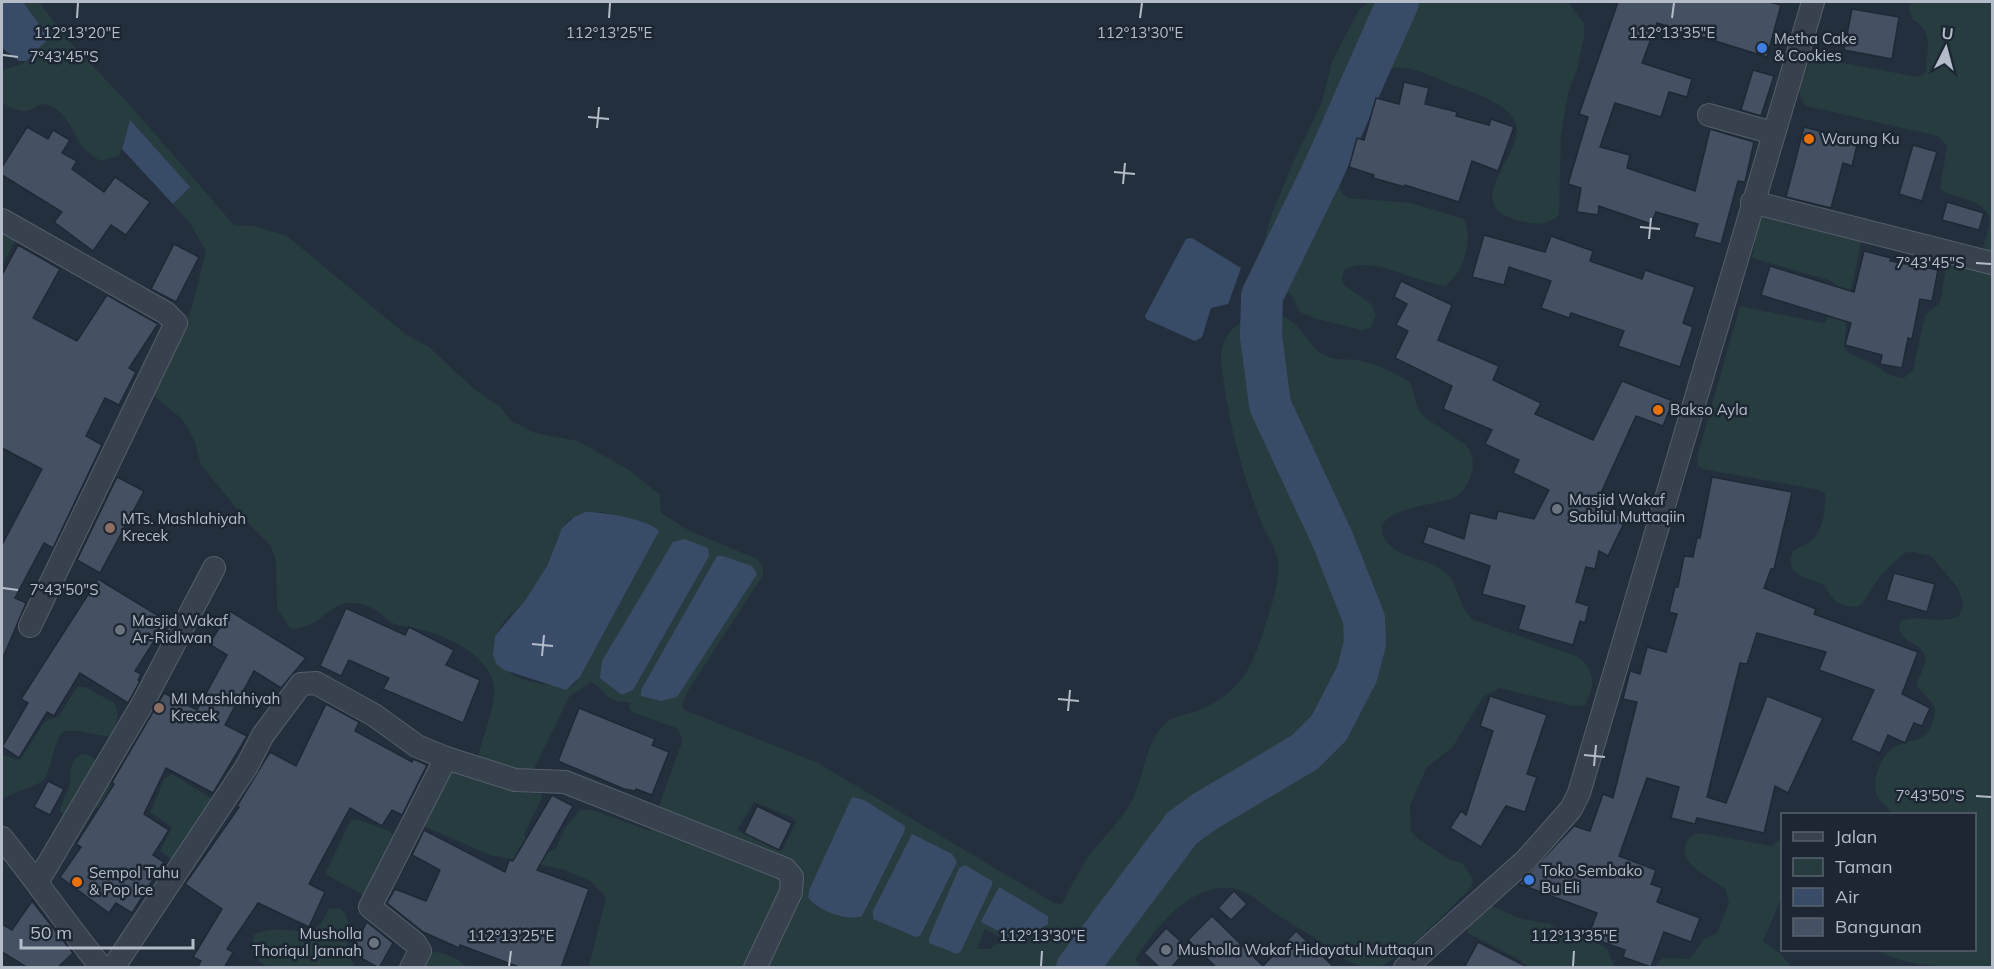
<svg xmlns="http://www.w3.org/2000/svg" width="1994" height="969" font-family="Mulish,sans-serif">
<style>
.green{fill:#263c3f;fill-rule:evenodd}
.water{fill:#394c67}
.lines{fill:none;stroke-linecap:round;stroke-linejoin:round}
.river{stroke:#394c67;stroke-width:42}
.building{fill:#455162;stroke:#1f2835;stroke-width:1.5}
.minor-casing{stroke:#565f6c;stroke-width:24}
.minor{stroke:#38414e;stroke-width:22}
.ticks{fill:none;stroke:#b4bcc9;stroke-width:2}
.shop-dot{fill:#3f7fe0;stroke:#1d2633;stroke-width:2}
.food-dot{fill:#e8710a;stroke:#1d2633;stroke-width:2}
.worship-dot{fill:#6b7280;stroke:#1d2633;stroke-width:2}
.education-dot{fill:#8d6e63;stroke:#1d2633;stroke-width:2}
.labels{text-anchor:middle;stroke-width:5;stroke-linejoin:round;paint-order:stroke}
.poi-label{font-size:15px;fill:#b4bcc9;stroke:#1d2633;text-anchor:start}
.ticks-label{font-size:15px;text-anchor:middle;fill:#b4bcc9;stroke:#1d2633;stroke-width:5;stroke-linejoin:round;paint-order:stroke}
</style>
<rect width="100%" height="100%" fill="#242f3e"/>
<g class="green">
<path d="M23 2H39L68 40 129 104 234 225 254 226 287 236 404 333 429 347 474 389 499 406 512 421 535 433 578 441 629 470 660 495 661 513 690 531 757 559 763 567V575L686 694 682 705 684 710 816 762 1054 903 1062 904C1071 887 1080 868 1091 853 1107 833 1127 815 1136 791 1145 768 1147 739 1167 722 1174 716 1188 714 1197 711 1238 694 1250 673 1263 632 1270 610 1282 579 1277 556 1274 545 1266 534 1262 524 1244 478 1231 433 1224 384 1223 372 1219 361 1222 348 1228 323 1254 312 1278 316 1304 320 1306 350 1329 357 1337 360 1348 359 1356 360 1376 363 1393 372 1410 382L1418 409 1423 416 1466 445C1473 454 1475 464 1471 475 1468 484 1463 492 1455 497 1441 506 1363 507 1386 541 1401 562 1432 556 1449 576 1460 590 1459 609 1474 620L1576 656C1595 668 1596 686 1585 705L1573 706 1500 688 1483 697 1452 748 1427 767 1410 805 1411 831 1420 840 1450 860 1462 863 1473 879 1471 888C1452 905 1399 963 1378 967 1366 969 1357 965 1346 960 1325 944 1304 931 1281 917 1266 909 1256 896 1239 890 1195 876 1154 929 1135 960L1142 967H589L606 897 590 881 565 870 490 855 426 827 425 822 446 771H454L518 792 541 794 542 798 524 834 525 838 550 851 555 850 565 828 580 810H593L650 831 682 742 680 733 676 728 632 712 629 707 631 702C601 703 608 689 590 682L569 697 533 771 524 775 477 760C481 742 496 706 494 688 490 650 434 630 402 626 382 623 380 602 348 603 328 604 322 627 291 629L277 609 276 561 271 546 252 527 201 465 194 439 182 419 152 394 192 307 206 251 190 223 173 204 189 187 130 121 119 156 100 161C95 157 88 153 84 149 72 133 66 105 41 104 27 115 16 112 2 102V70L23 64 49 38ZM601 512 640 521 659 531 580 677 573 686C542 688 476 676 498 631 503 620 517 610 525 600 532 592 537 582 543 573 553 558 557 525 574 517 581 513 593 513 601 512ZM717 557 641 696V690ZM754 802 793 818 796 822 782 851 737 830ZM999 888 1048 916V924L1019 942 983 923 981 920ZM985 929 1003 939 990 949H977Z"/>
<path d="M1368 2H1568L1584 24V37L1577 70 1569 90 1561 134 1559 214C1551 223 1543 225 1531 223 1445 210 1532 153 1514 120 1505 102 1472 92 1455 86 1439 80 1420 69 1403 68 1397 67 1385 69 1381 73 1359 92 1347 155 1339 184L1341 192 1348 198 1411 203 1464 219C1474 239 1463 274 1445 286 1415 282 1371 255 1345 269L1342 278 1344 285 1371 304 1376 315 1370 328 1362 330 1316 319 1300 312 1292 296 1261 264 1260 258 1270 219 1291 167 1322 102 1333 59 1359 10Z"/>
<path d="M1911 2H1992V967C1951 967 1913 969 1876 950H1974V814H1892C1888 806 1879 802 1876 793 1872 780 1881 755 1893 748 1910 738 1926 745 1933 720 1934 716 1936 711 1934 707 1931 698 1921 694 1917 685 1918 677 1926 666 1925 658 1924 643 1900 643 1899 626L1901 621C1919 614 1941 625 1959 616L1963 603 1958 588 1931 556 1912 552 1904 553 1880 576 1862 604 1857 607C1837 606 1833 601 1824 585 1807 576 1783 577 1793 551 1799 547 1806 545 1811 541 1823 531 1826 509 1825 494L1820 490 1703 469 1698 465 1697 457 1740 306 1823 323 1827 320 1835 284 1829 280 1752 258 1758 221 1763 212 1860 235 1861 243 1848 305 1844 348C1851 356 1859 357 1869 362 1885 369 1882 375 1904 378L1913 370 1925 315 1940 303 1946 267 1982 253C1983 243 1987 236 1989 226 1994 201 1956 198 1940 190L1947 146 1938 136 1806 106C1792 90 1804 74 1811 57L1918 77 1926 72C1927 49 1934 31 1912 19L1909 10Z"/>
<polygon points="2,227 17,237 2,266"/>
<path d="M77 687H85L114 703C121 713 117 727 110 736 96 736 80 729 67 731 53 733 54 768 43 780 36 787 13 791 2 800V755L20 760 45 721 59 716Z"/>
<path d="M83 754 89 755 101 763 106 783 121 791 108 814 99 807 94 808 67 821 60 810C62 802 66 795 69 787 72 775 67 759 83 754Z"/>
<polygon points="172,774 213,799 172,860 160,851 172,827 150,812 165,778"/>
<polygon points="356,819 389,831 395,837 365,896 325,874 351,820"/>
<path d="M1701 833 1772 846 1782 839V896L1763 942 1781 954 1791 967H1655L1662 958 1690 959 1704 939 1717 933 1729 903 1726 890C1714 879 1676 864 1686 843 1690 835 1694 835 1701 833Z"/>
<polygon points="1492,906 1519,918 1549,924 1595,942 1607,949 1615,967 1524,967 1520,960 1468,933 1467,926"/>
<path d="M339 908C359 920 338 949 356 967 336 968 288 969 271 968 255 963 251 949 254 935 274 924 292 933 312 931L322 922 329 909Z"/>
<path d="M420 951C439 952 453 953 466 967L411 968Z"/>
</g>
<g class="water">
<polygon points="2,2 23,2 49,38 26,61 19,61 2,48"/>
<polygon points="130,120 190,187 173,204 122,149"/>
<polygon points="1192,238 1241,268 1228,304 1211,308 1202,337 1195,341 1146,319 1145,316 1186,239"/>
<path d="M586 512C603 512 648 519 659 531L580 677 566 690 504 670 497 665 493 655 495 636 526 599 547 566 562 528 574 517Z"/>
<polygon points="684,539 708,548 709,556 633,690 622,695 600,678 602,661 673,542"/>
<polygon points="717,556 723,556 752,566 757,574 677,697 661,701 641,696 641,690"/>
<path d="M852 797 864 800 905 826V830L862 916C848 922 816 910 808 897L810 888Z"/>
<polygon points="912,834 952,854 957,862 920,936 916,937 873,919 873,911"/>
<polygon points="965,865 992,881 992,885 961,951 957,954 929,943 929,938 959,868"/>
<polygon points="999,887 1048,916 1048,924 1019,942 983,923 981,921"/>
</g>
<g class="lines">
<polyline class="river" points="1077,968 1182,828 1204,812 1305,752 1329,728 1357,674 1365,643 1364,619 1332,538 1270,405 1261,336 1262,296 1323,171 1398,2"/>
</g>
<g class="building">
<polygon points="1618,2 1769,2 1781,5 1767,57 1657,23 1642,63 1692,79 1687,97 1669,92 1661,117 1615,103 1600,147 1630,155 1627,168 1695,191 1710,129 1754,142 1745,182 1738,181 1721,244 1694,237 1698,224 1656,212 1651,224 1599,206 1598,215 1577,212 1581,188 1568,184 1588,117 1579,114"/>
<polygon points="1852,9 1899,17 1892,59 1844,50"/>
<polygon points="1753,70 1774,76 1761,116 1741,110"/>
<polygon points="1404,82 1429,88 1425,104 1457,112 1456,116 1489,125 1491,119 1514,127 1498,171 1472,161 1459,202 1405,185 1405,187 1373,178 1374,175 1349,167 1357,138 1364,140 1376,98 1399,104"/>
<polygon points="27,127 48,139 53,130 70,140 62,153 77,161 72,169 104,192 115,177 150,202 126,235 111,225 93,251 54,222 62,212 2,175 2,167"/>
<polygon points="1804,127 1858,141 1852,166 1843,163 1831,208 1786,197"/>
<polygon points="1913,145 1937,152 1922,201 1899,194"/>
<polygon points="1947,202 1984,213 1979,230 1942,220"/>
<polygon points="1484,235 1545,252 1551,236 1593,251 1590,261 1642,279 1645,270 1695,287 1683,323 1693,327 1680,367 1618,346 1624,331 1571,313 1569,318 1541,308 1551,281 1509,267 1504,285 1472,277"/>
<polygon points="174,244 199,257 176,302 151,289"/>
<polygon points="18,245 60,269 33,318 77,341 107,295 158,324 129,368 136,372 119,405 105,398 86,436 102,445 53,548 44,543 15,598 26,603 2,660 2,545 42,469 2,448 2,275"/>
<polygon points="1864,251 1891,258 1890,261 1938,270 1932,301 1920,299 1912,339 1908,338 1902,368 1880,364 1882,355 1845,345 1851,323 1761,295 1770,266 1854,292"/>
<polygon points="1401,281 1452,305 1438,340 1499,366 1493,380 1541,403 1535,414 1593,440 1622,381 1673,401 1663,426 1636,416 1596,504 1626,519 1608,556 1599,551 1595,569 1586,567 1576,602 1589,606 1585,623 1580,621 1573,645 1518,629 1525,606 1482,594 1490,566 1423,543 1428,526 1464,539 1470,513 1496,519 1498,511 1534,519 1549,490 1513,473 1519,460 1485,444 1492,430 1443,409 1452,386 1395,358 1408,331 1396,325 1407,304 1394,297"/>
<polygon points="117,477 144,491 100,573 77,560"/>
<polygon points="1712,477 1792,492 1774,569 1771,569 1764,588 1816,609 1814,614 1918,652 1902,694 1930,708 1922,726 1914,723 1905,743 1888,735 1880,753 1851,740 1874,690 1819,670 1826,652 1757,633 1747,664 1740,663 1707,797 1726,803 1767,696 1823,718 1788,793 1775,786 1764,833 1697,818 1695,824 1671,818 1679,787 1647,778 1619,856 1656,870 1651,884 1662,888 1657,902 1700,918 1691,942 1664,932 1651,967 1623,957 1625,950 1588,937 1597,913 1519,884 1574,826 1590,831 1603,794 1613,798 1637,702 1623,699 1630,671 1640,674 1647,647 1666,652 1677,614 1669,612 1675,587 1678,587 1684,556 1693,557 1697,538 1700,538"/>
<polygon points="1894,573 1935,584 1927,612 1886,600"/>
<polygon points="98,579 167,621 135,671 141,674 138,680 140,681 128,703 80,673 54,716 47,712 19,758 2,747 28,703 21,699"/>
<polygon points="346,608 405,635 409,627 454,650 446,665 480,680 463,723 383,689 389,678 349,660 341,676 320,666"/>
<polygon points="230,611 306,658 281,688 254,671 225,725 247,736 213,793 166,768 144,814 169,830 153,855 164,862 132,913 116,903 109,913 60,877 81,847 76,844 114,784 112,782 164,693 197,710 227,655 209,644"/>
<polygon points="1490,696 1547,715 1527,774 1537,777 1525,812 1506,806 1481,847 1450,828 1461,811 1466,815 1493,731 1480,726"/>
<polygon points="326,704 359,722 355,731 412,762 413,759 427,765 402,815 392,810 382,826 350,808 309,884 325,892 309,927 258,903 227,949 233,952 224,968 197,968 201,961 193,957 222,909 185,884 239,807 237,806 270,752 296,766"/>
<polygon points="579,708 655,739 652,745 669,752 652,795 636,789 635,791 624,789 558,761"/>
<polygon points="48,781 64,789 50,815 34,807"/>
<polygon points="552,795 573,806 537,870 589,889 561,968 522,968 460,945 459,948 423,932 387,903 395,889 426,901 440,870 412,855 424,830 505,872 509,860 513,861"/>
<polygon points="757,806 792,823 779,850 744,833"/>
<polygon points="1234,891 1247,904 1231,920 1218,908"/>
<polygon points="32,901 73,953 57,968 28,968 2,952 2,924 12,930"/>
<polygon points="1212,916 1263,966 1296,931 1335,968 1217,968 1188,940"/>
<polygon points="367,922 393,943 379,968 350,952"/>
<polygon points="1166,928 1188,948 1171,968 1160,968 1144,953"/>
<polygon points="1478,942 1529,968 1464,968"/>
</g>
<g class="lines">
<g class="minor-casing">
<g id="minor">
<polyline points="1709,115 1773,133"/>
<polyline points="1752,202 1992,263"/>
<polyline points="2,220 166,313 176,323 30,626"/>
<path d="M2 838C36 880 67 925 102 968"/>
<polyline points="38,881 143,703 214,568"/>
<polyline points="113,968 247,766 263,735 301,684 316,683 374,715 417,746 446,758 515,780 565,782 785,869 792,877 791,892 755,968"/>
<polyline points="411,968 420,951 415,943 370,907 446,758"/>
<polyline points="1405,968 1526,860 1571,809 1579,793 1813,2"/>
</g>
</g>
<use href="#minor" class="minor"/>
</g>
<path class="ticks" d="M77 18 78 3M609 18 610 3M1140 18 1142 3M1672 18 1674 3M3 55 18 57M588 117 609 119M597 128 599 107M1114 172 1135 174M1123 184 1125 163M1640 227 1660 229M1649 239 1651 218M1976 263 1991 264M3 588 18 590M532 644 553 646M542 656 544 635M1058 699 1079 701M1068 711 1070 690M1584 755 1605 757M1594 766 1596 745M1976 796 1991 797M509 966 511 951M1041 966 1042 951M1573 966 1574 951"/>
<g class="shop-dot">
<circle cx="1762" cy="48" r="6"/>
<circle cx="1529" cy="880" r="6"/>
</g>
<g class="food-dot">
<circle cx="1809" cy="139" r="6"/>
<circle cx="1658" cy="410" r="6"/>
<circle cx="77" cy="882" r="6"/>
</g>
<g class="worship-dot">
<circle cx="1557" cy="509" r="6"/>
<circle cx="120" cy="630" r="6"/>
<circle cx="374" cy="943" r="6"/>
<circle cx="1166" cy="950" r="6"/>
</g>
<g class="education-dot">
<circle cx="110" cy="528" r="6"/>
<circle cx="159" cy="708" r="6"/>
</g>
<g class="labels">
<g class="poi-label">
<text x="1774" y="44">Metha Cake<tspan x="1774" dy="17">&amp; Cookies</tspan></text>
<text x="1821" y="144">Warung Ku</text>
<text x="1670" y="415">Bakso Ayla</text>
<text x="1569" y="505">Masjid Wakaf<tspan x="1569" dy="17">Sabilul Muttaqiin</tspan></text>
<text x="122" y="524">MTs. Mashlahiyah<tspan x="122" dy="17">Krecek</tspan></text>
<text x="132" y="626">Masjid Wakaf<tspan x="132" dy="17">Ar-Ridlwan</tspan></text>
<text x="171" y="704">MI Mashlahiyah<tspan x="171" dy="17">Krecek</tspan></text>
<text x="1541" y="876">Toko Sembako<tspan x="1541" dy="17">Bu Eli</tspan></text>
<text x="89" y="878">Sempol Tahu<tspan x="89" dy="17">&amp; Pop Ice</tspan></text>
<text x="362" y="939" text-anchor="end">Musholla<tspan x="362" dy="17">Thoriqul Jannah</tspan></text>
<text x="1178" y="955">Musholla Wakaf Hidayatul Muttaqun</text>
</g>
</g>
<g class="ticks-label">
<text x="77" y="38">112°13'20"E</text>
<text x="609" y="38">112°13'25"E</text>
<text x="1140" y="38">112°13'30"E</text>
<text x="1672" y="38">112°13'35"E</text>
<text x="64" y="62">7°43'45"S</text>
<text x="1930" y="268">7°43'45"S</text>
<text x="64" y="595">7°43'50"S</text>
<text x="1930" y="801">7°43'50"S</text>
<text x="511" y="941">112°13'25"E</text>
<text x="1042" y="941">112°13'30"E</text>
<text x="1574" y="941">112°13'35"E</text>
</g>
<rect width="1994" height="969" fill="none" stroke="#b4bcc9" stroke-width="6"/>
<rect x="1781" y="813" width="195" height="138" fill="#1d2633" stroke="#59626f" stroke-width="1.5"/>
<rect x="1793" y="832" width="30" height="9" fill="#38414e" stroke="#59626f" stroke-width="1.5"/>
<text x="1835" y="843" font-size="18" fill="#b4bcc9">Jalan</text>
<rect x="1793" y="858" width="30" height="18" fill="#263c3f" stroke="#59626f" stroke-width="1.5"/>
<text x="1835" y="873" font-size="18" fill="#b4bcc9">Taman</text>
<rect x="1793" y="888" width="30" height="18" fill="#394c67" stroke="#59626f" stroke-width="1.5"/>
<text x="1835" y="903" font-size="18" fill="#b4bcc9">Air</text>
<rect x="1793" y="918" width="30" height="18" fill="#455162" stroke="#59626f" stroke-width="1.5"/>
<text x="1835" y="933" font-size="18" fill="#b4bcc9">Bangunan</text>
<g transform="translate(1946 48) rotate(6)" stroke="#1d2633" stroke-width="4.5" paint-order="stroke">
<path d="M0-4.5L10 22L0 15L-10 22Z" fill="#b4bcc9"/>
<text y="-9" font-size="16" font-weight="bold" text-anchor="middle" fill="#b4bcc9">U</text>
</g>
<path d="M21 939v9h172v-9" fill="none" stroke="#b4bcc9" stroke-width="3"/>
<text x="30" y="939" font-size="18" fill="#b4bcc9" stroke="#1d2633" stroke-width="4.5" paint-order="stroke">50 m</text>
</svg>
